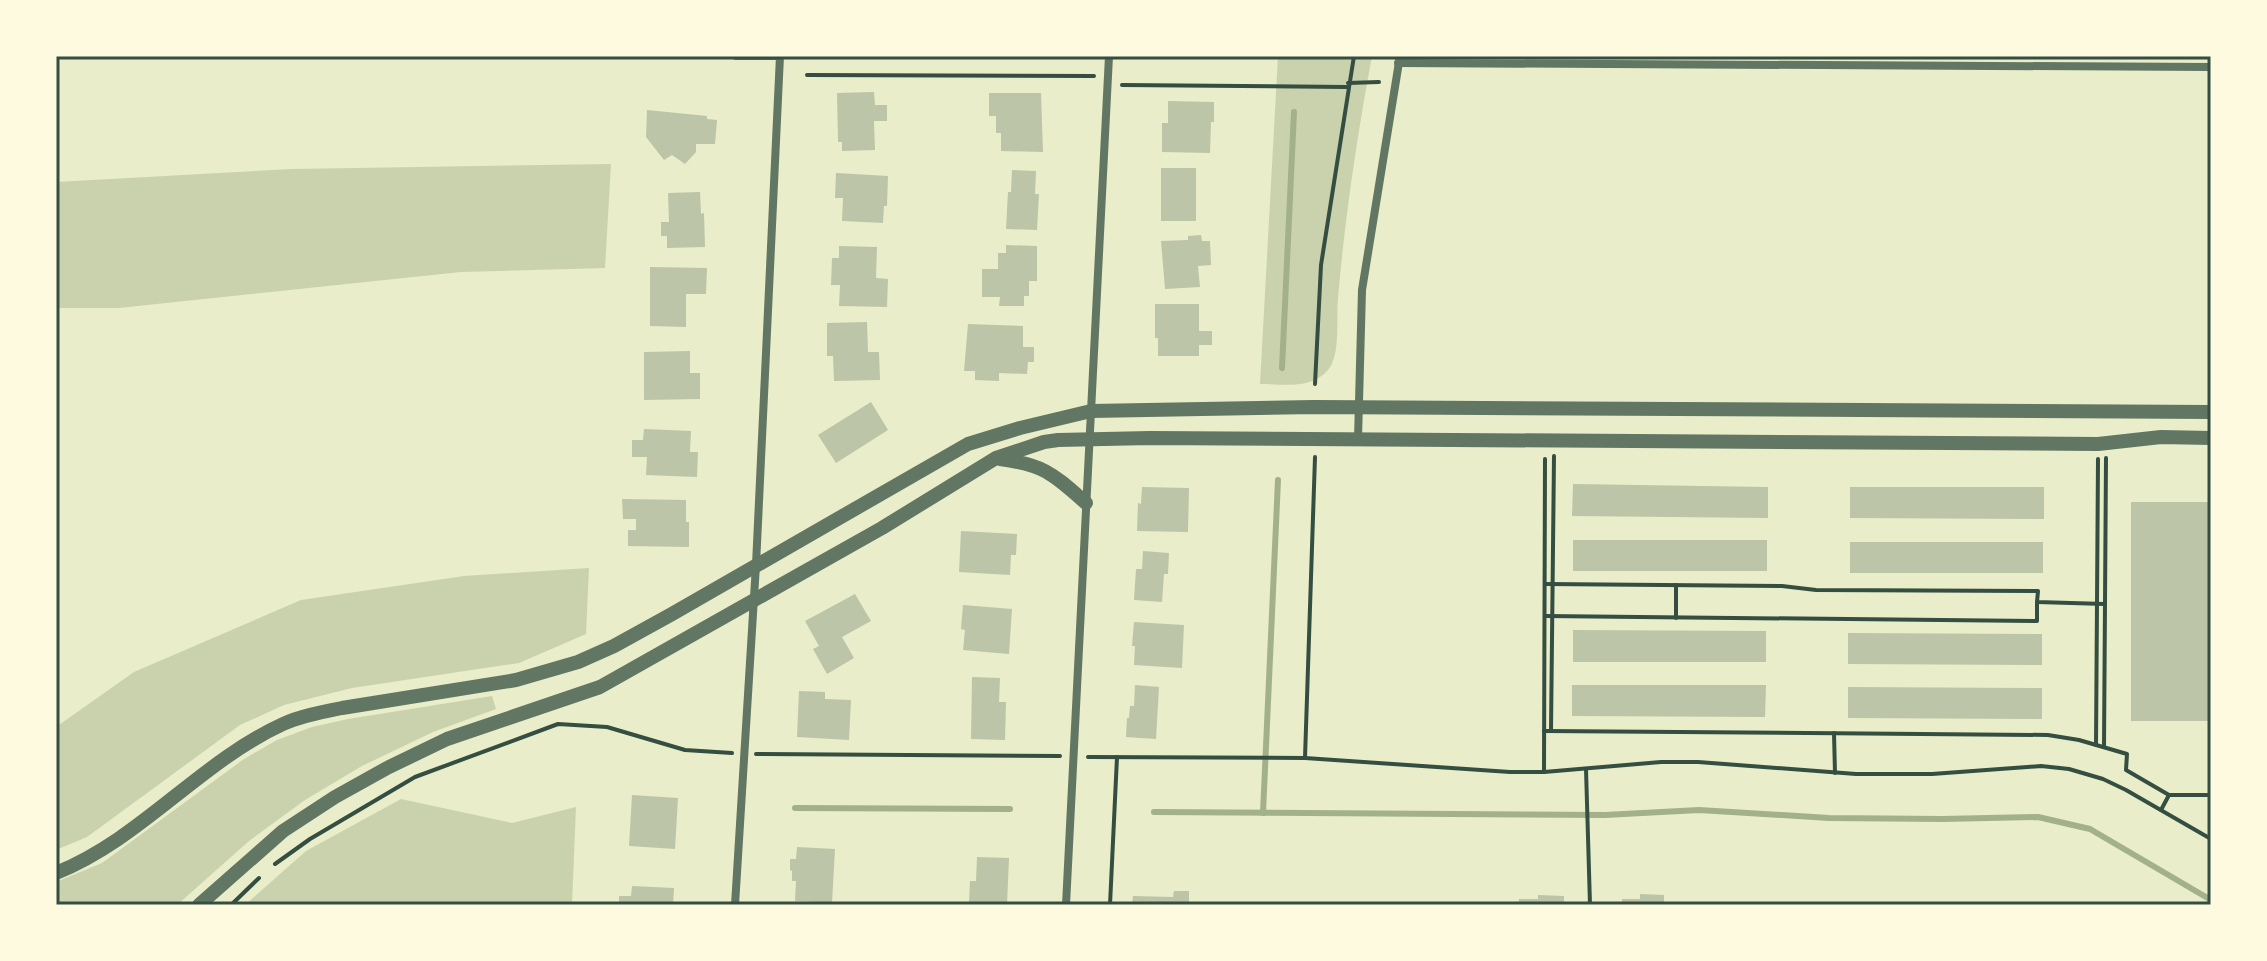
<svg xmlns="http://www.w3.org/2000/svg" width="2267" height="961" font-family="Ubuntu,sans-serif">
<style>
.green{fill:#cad2ad}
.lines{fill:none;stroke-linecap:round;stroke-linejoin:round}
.stream{stroke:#a3b18a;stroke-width:6}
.building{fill:#bcc5a7}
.path{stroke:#344e41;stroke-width:4}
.minor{stroke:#617663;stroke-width:8}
.tertiary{stroke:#617663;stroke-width:14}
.neatline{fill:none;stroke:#344e41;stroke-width:3}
</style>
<rect width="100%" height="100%" fill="#e9edc9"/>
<g class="green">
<path d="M1278 56H1372C1357 137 1345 217 1338 298 1336 318 1341 355 1328 370 1311 390 1283 384 1260 384Z"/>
<polygon points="611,164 605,268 461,272 119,308 56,308 56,182 292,169"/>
<polygon points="589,568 586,634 519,663 352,688 284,705 240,725 87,837 56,850 56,727 134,672 301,600 464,576"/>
<polygon points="492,696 496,709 433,732 362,766 305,800 249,841 177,905 56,905 56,882 102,863 244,759 277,740 312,727 348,719"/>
<polygon points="401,799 512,823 576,807 572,905 245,905 306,851"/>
</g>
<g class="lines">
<g class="stream">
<polyline points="1282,368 1294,112"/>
<polyline points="795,808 1010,809"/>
<polyline points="1154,812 1605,815 1699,810 1829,818 1942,819 2038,817 2090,829 2211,900"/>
<polyline points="1263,813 1278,480"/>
</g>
</g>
<g class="building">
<polygon points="874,92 875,105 887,105 887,121 874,121 875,150 842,151 842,142 838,142 837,93"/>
<polygon points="989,93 1041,93 1043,152 1001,151 1001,133 996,133 996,116 989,116"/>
<polygon points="1168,101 1214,102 1214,122 1211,122 1210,153 1162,152 1162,123 1168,123"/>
<polygon points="647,110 707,116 707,119 717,120 715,144 696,144 696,152 685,164 672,155 664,160 646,137"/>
<rect x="1161" y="168" width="35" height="53"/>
<polygon points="1012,170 1036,171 1035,194 1039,194 1037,230 1006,229 1008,192 1011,192"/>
<polygon points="836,173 888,176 887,206 884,206 883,223 842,221 843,198 835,198"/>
<polygon points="700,192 701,214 704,213 705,247 667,248 667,236 661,236 661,222 669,222 668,193"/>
<polygon points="1201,235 1202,241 1210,241 1211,265 1198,266 1200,287 1165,289 1161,241 1188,240 1188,236"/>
<polygon points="1006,245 1037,246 1037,281 1029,281 1029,296 1024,296 1024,306 999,306 1000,297 982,297 982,269 998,269 998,253 1006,253"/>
<polygon points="839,246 877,247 876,278 888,279 887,307 839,306 840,285 831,285 832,258 839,258"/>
<polygon points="650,267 707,268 706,294 686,294 686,327 650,326"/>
<polygon points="1155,304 1199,304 1199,331 1212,331 1212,345 1199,345 1199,356 1158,356 1158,338 1155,338"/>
<polygon points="867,322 868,352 879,352 880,380 834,381 833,356 827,356 827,323"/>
<polygon points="968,324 1023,326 1023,347 1034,347 1034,362 1028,362 1027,374 999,373 999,381 975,380 975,371 964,371"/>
<polygon points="690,351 690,373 700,373 700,399 644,400 644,352"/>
<polygon points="871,402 888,430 836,463 818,435"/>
<polygon points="644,429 691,431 690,452 698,452 697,477 646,475 647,457 632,457 632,440 643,440"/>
<polygon points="1573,484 1768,487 1768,518 1572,516"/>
<polygon points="1142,487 1189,488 1188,532 1137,531 1138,503 1141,504"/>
<polygon points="1850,487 2044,487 2044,519 1850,518"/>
<polygon points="622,499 686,500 686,522 689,522 689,547 628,546 628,530 636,530 636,519 623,519"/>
<rect x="2131" y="502" width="80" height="219"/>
<polygon points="961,531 1017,534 1016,555 1011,555 1010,575 959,572"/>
<rect x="1573" y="540" width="194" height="31"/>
<rect x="1850" y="542" width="193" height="31"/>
<polygon points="1143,551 1169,553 1168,574 1164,574 1162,602 1134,600 1136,569 1142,569"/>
<polygon points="855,594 871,621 842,637 854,658 827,674 813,649 819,646 805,621"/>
<polygon points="963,605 1012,609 1009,654 963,650 965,630 961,629"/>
<polygon points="1134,622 1184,625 1182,668 1134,665 1135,646 1132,646"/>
<polygon points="1573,630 1766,631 1766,662 1573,662"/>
<polygon points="1848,633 2042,634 2042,665 1848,664"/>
<polygon points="972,677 1000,678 999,702 1006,702 1005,740 971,739"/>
<polygon points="1135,685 1159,687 1156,739 1126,737 1127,718 1129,718 1130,706 1134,706"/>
<polygon points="1572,685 1766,685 1765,717 1572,716"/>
<polygon points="1848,687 2042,688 2042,719 1848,718"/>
<polygon points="799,691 825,692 825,699 851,700 849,740 797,737"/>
<polygon points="632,795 678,798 675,849 629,846"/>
<polygon points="797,847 835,849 832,903 795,901 796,881 792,881 792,871 790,870 790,859 796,859"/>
<polygon points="977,857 1009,858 1007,905 969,903 970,881 976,881"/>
<polygon points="632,886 674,888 673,905 619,905 619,896 631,896"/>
<polygon points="1174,891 1189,891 1189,905 1132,905 1133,896 1173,897"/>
<polygon points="1640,894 1664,895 1664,905 1622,905 1622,899 1640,899"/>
<polygon points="1538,895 1564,896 1564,905 1519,905 1519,899 1538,899"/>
</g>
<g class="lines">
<g class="path">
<polyline points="807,75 1094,76"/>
<polyline points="1348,83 1379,82"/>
<polyline points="1122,85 1347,87"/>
<polyline points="1315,384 1321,265 1354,56"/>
<polyline points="1545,584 1782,586 1816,590 2038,591 2037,602 2105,604"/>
<polyline points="1545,616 2037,621 2037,603"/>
<polyline points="1676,618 1676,585"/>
<polyline points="1544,731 2048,735 2079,740 2127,754 2126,770 2169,795 2211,795"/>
<polyline points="1551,731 1554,456"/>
<polyline points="1834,733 1835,773"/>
<polyline points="2096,745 2098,459"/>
<polyline points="2104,747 2106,458"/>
<polyline points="756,754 1060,756"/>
<polyline points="1088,757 1305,758 1510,772 1544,772 1661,762 1698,762 1856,774 1932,774 2041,766 2069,769 2103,779 2126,790 2211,839"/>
<polyline points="1305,758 1315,457"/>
<polyline points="1586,769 1590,905"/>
<polyline points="1544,772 1545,459"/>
<polyline points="2161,810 2169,795"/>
<polyline points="275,864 310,839 415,777 558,724 607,727 685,750 732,753"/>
<polyline points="231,905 259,878"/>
<polyline points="1110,905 1117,757"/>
</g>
<g class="minor">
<polyline points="736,56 780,56"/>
<polyline points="1398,63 2211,67"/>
<polyline points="1358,439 1362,290 1400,56"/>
<polyline points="735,905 756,565 780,56"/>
<polyline points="1066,905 1109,56"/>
</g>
<g class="tertiary">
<path d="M1000 459C1045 465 1053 474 1086 503"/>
<path d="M56 873C141 839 200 762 283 724 301 716 322 712 342 708L516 680 578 662 614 646 672 614 968 444 1020 428 1091 411 1314 407 2211 412"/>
<polyline points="199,905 283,831 335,797 389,767 447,739 600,687 882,528 996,458 1044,442 1058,440 1150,438 2098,444 2161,437 2211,438"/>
</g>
</g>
<rect width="2267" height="961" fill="none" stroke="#fefae0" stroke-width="116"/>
<rect x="58" y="58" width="2151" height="845" class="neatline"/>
</svg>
